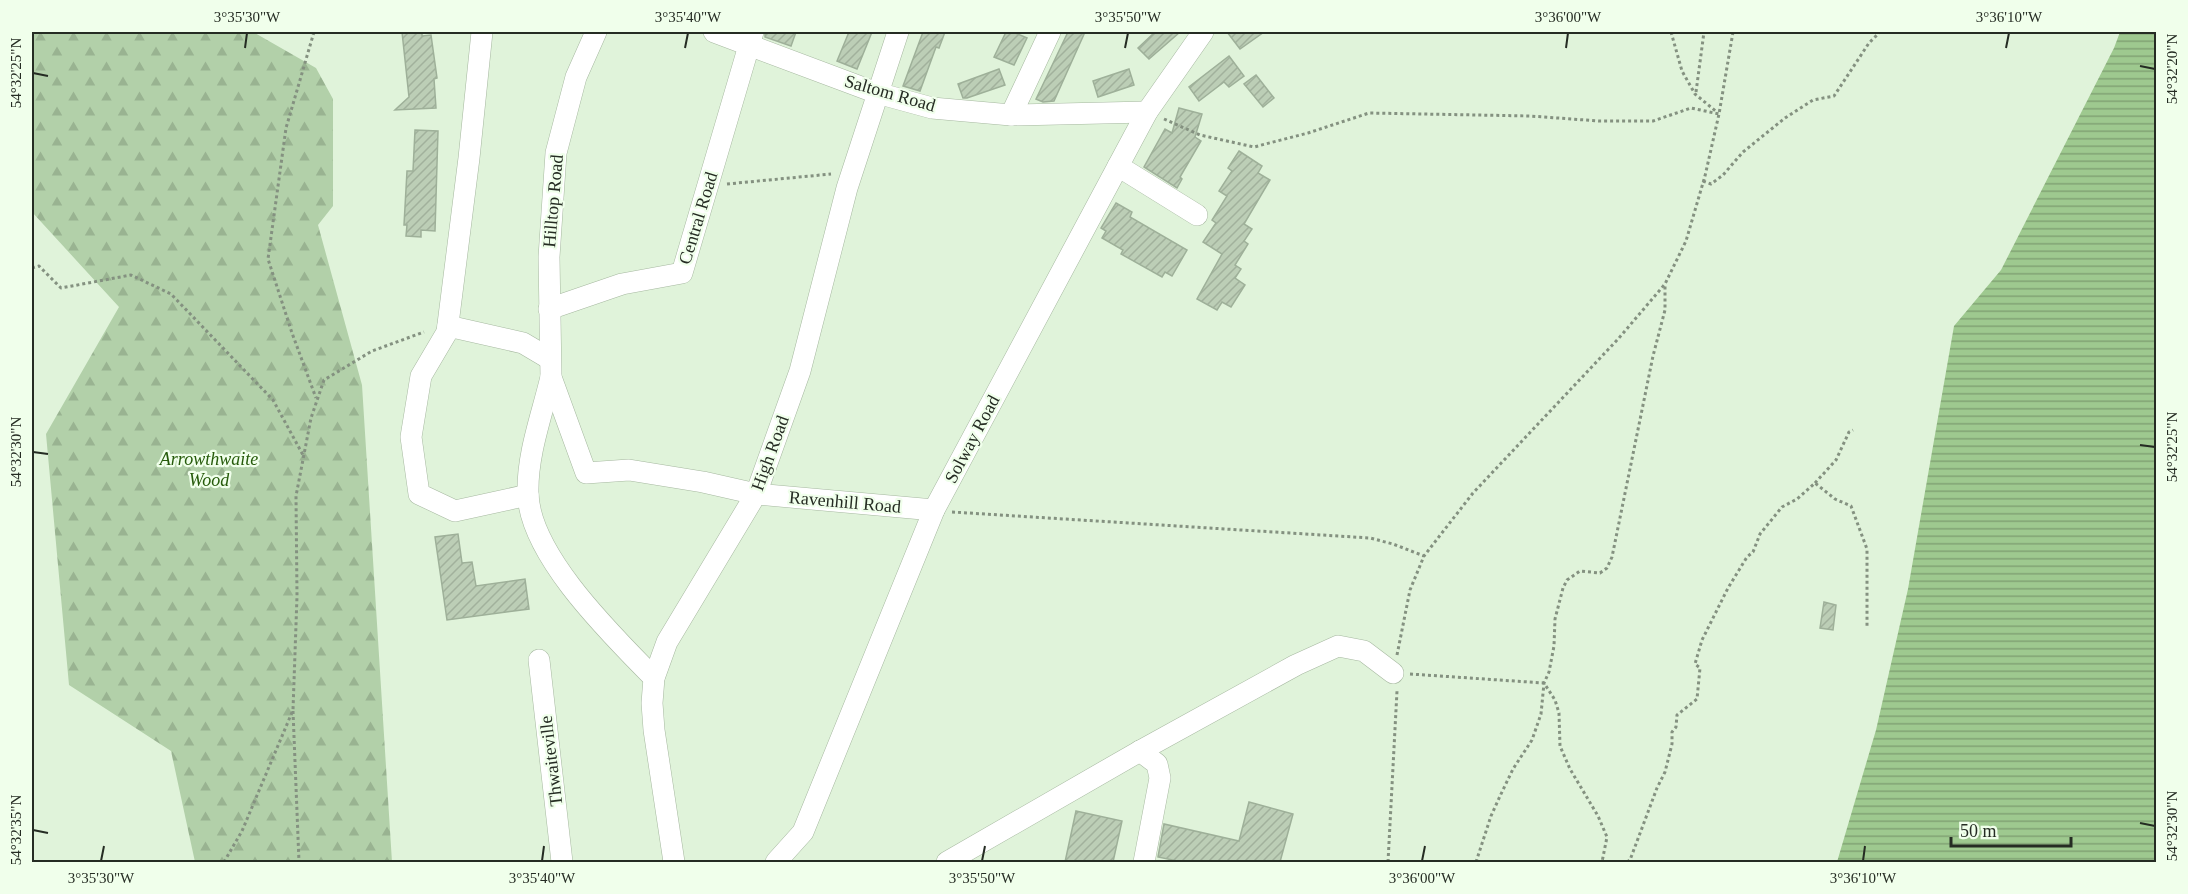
<svg xmlns="http://www.w3.org/2000/svg" width="2188" height="894" font-family="'Times New Roman',serif">
<style>
.forest{fill:url(#forest-firs)}
.water{fill:url(#water-rules)}
.building{fill:url(#building-hatch);stroke:#9eb099;stroke-width:1.5}
.lines{fill:none;stroke-linecap:round;stroke-linejoin:round}
.minor-casing{stroke:#a6b8a0;stroke-width:22}
.path{stroke:#849180;stroke-width:3;stroke-dasharray:3 3;stroke-linecap:butt}
.minor{stroke:#fff;stroke-width:21}
.ticks{fill:none;stroke:#252c23;stroke-width:2}
.labels{text-anchor:middle;stroke-width:4.5;stroke-linejoin:round;paint-order:stroke}
.street-label{font-size:18px;fill:#252c23;stroke:#f0ffeb}
.park-label{font-size:18px;font-style:italic;fill:#265b0b;stroke:#f0ffeb}
.neatline{fill:none;stroke:#252c23;stroke-width:2}
.ticks-label{font-size:15px;text-anchor:middle;fill:#252c23}
</style>
<defs>
<pattern id="forest-firs" width="22" height="20" patternUnits="userSpaceOnUse" patternTransform="scale(1.5)"><rect width="22" height="20" fill="#b2d0a9"/><path d="M5 1l3.5 6h-7zM16 11l3.5 6h-7z" fill="#99b391"/></pattern>
<pattern id="water-rules" width="6" height="5" patternUnits="userSpaceOnUse" patternTransform="scale(1.5)"><rect width="6" height="5" fill="#9ec98f"/><path d="M0 2.5h6" fill="none" stroke="#81a374"/></pattern>
<pattern id="building-hatch" width="6" height="6" patternUnits="userSpaceOnUse" patternTransform="scale(1.5)"><rect width="6" height="6" fill="#bcceb6"/><path d="M-1 1l2-2M0 6l6-6M5 7l2-2" fill="none" stroke="#a1b19c"/></pattern>
</defs>
<rect width="100%" height="100%" fill="#e0f3da"/>
<polygon class="forest" points="32,32 253,32 316,68 333,99 333,206 318,225 362,385 392,862 195,862 171,751 69,685 46,434 119,307 32,212"/>
<polygon class="water" points="2120,32 2156,32 2156,862 1837,862 1876,730 1908,589 1954,326 2001,270 2114,48"/>
<g class="building">
<polygon points="402,32 422,32 422,36 431,35 437,78 434,79 436,108 395,110 409,97"/>
<polygon points="765,32 796,32 791,46 765,37"/>
<polygon points="849,32 872,32 857,69 837,61"/>
<polygon points="923,32 945,32 939,48 936,47 920,91 903,86"/>
<polygon points="1006,32 1013,32 1027,38 1014,65 994,57"/>
<polygon points="1068,32 1085,32 1054,101 1043,102 1036,99"/>
<polygon points="1155,32 1180,32 1149,59 1138,48"/>
<polygon points="1227,32 1264,32 1240,49"/>
<polygon points="1229,56 1244,76 1229,87 1224,82 1199,101 1189,87"/>
<polygon points="999,69 1005,85 967,98 963,98 958,84"/>
<polygon points="1129,69 1134,85 1098,97 1093,81"/>
<polygon points="1256,75 1274,98 1263,107 1244,84"/>
<polygon points="1179,108 1202,114 1195,137 1201,141 1180,177 1182,179 1177,188 1144,167 1165,129 1172,133"/>
<polygon points="415,130 438,131 435,231 421,230 421,237 406,236 407,225 404,225 407,171 413,171"/>
<polygon points="1239,151 1262,166 1258,173 1270,180 1244,224 1252,229 1244,241 1248,244 1235,265 1241,269 1235,278 1245,285 1231,307 1222,302 1217,310 1197,299 1222,254 1203,242 1216,223 1212,220 1227,196 1219,191 1232,171 1228,168"/>
<polygon points="1116,203 1132,212 1130,217 1187,250 1172,276 1165,272 1162,277 1121,254 1123,250 1102,238 1106,231 1101,228"/>
<polygon points="458,534 462,563 472,562 476,586 525,579 529,609 447,620 435,537"/>
<polygon points="1824,602 1836,605 1833,630 1820,628"/>
<polygon points="1249,802 1293,814 1280,862 1182,862 1158,857 1164,824 1239,841"/>
<polygon points="1076,811 1122,821 1113,862 1065,862"/>
</g>
<g class="lines">
<g class="minor-casing">
<g id="minor">
<polyline points="482,32 469,158 447,332 421,376 411,437 419,494 455,511 528,495"/>
<polyline points="596,32 576,77 556,153 549,257 551,377 586,473 629,470 703,482 756,494 934,510"/>
<polyline points="714,32 877,93 932,108 1011,115 1147,112"/>
<polyline points="1011,115 1050,32"/>
<polyline points="1118,166 1197,215"/>
<polyline points="549,309 622,284 682,273 753,32"/>
<polyline points="448,326 523,343 550,359"/>
<path d="M551 377C542 415 527 454 528 493 529 555 613 636 654 678"/>
<polyline points="539,660 562,862"/>
<polyline points="1140,751 1157,764 1160,778 1144,862"/>
<polyline points="674,862 654,730 652,703 654,678 667,642 756,494 800,371 847,188 898,32"/>
<polyline points="776,862 803,832 934,510 1147,112 1203,32"/>
<polyline points="947,862 1140,751 1296,665 1338,646 1364,651 1393,673"/>
</g>
</g>
<g class="path">
<polyline points="314,32 286,128 268,259 292,333 316,398"/>
<polyline points="1671,32 1682,71 1695,94 1718,113"/>
<polyline points="1696,92 1704,32"/>
<polyline points="1164,119 1200,135 1254,147 1308,133 1369,113 1530,116 1599,121 1653,121 1691,108 1719,114"/>
<polyline points="1703,181 1711,184 1723,175 1743,152 1785,118 1813,100 1834,96 1869,43 1880,32"/>
<polyline points="727,184 831,174"/>
<polyline points="32,268 39,266 61,288 131,275 171,294 273,400 303,455"/>
<polyline points="1815,483 1836,460 1849,432 1853,430"/>
<polyline points="952,512 1370,538 1393,544 1424,556"/>
<polyline points="1397,655 1410,590 1424,556 1473,493 1619,338 1665,284 1686,241 1705,176 1719,114 1733,32"/>
<polyline points="1410,674 1544,683 1555,700 1559,713 1560,746 1570,769 1598,816 1607,837 1602,862"/>
<polyline points="293,711 299,862"/>
<polyline points="224,862 242,831 293,710 297,596 296,496 311,418 324,380 372,351 424,332"/>
<polyline points="1388,862 1397,691"/>
<polyline points="1476,862 1491,816 1501,794 1513,769 1532,740 1541,714 1544,683 1549,672 1554,646 1555,619 1563,588 1567,580 1580,571 1600,573 1607,568 1612,557 1653,356 1665,310 1665,284"/>
<polyline points="1627,862 1630,860 1657,788 1665,772 1672,744 1672,732 1676,727 1677,715 1697,699 1700,668 1695,664 1702,640 1728,588 1747,557 1753,552 1760,534 1782,507 1797,499 1815,483 1835,499 1851,506 1867,549 1867,627"/>
</g>
<use href="#minor" class="minor"/>
</g>
<path class="ticks" d="M245 48 247 33M685 48 688 33M1125 48 1128 33M1566 48 1568 33M2006 48 2009 33M2140 66 2155 69M33 73 48 76M2140 445 2155 447M33 452 48 454M2140 823 2155 826M33 830 48 833M101 861 104 846M542 861 544 846M982 861 985 846M1422 861 1425 846M1863 861 1865 846"/>
<g class="labels">
<g class="street-label">
<text transform="translate(890 93) rotate(16)" y="6">Saltom Road</text>
<text transform="translate(553 201) rotate(-85)" y="6">Hilltop Road</text>
<text transform="translate(698 218) rotate(-73)" y="6">Central Road</text>
<text transform="translate(972 439) rotate(-62)" y="6">Solway Road</text>
<text transform="translate(770 453) rotate(-70)" y="6">High Road</text>
<text transform="translate(845 502) rotate(5)" y="6">Ravenhill Road</text>
<text transform="translate(551 761) rotate(-97)" y="6">Thwaiteville</text>
</g>
<g class="park-label">
<text x="209" y="465">Arrowthwaite<tspan x="209" dy="21">Wood</tspan></text>
</g>
</g>
<rect width="2188" height="894" fill="none" stroke="#f0ffeb" stroke-width="66"/>
<path d="M1951 837v9h120v-9" fill="none" stroke="#252c23" stroke-width="3"/>
<text x="1960" y="837" font-size="18" fill="#252c23" stroke="#f0ffeb" stroke-width="4.5" paint-order="stroke">50 m</text>
<rect x="33" y="33" width="2122" height="828" class="neatline"/>
<g class="ticks-label">
<text x="247" y="22">3°35'30"W</text>
<text x="688" y="22">3°35'40"W</text>
<text x="1128" y="22">3°35'50"W</text>
<text x="1568" y="22">3°36'00"W</text>
<text x="2009" y="22">3°36'10"W</text>
<text transform="translate(2172 69) rotate(-90)" y="5">54°32'20"N</text>
<text transform="translate(16 73) rotate(-90)" y="5">54°32'25"N</text>
<text transform="translate(2172 447) rotate(-90)" y="5">54°32'25"N</text>
<text transform="translate(16 452) rotate(-90)" y="5">54°32'30"N</text>
<text transform="translate(2172 826) rotate(-90)" y="5">54°32'30"N</text>
<text transform="translate(16 830) rotate(-90)" y="5">54°32'35"N</text>
<text x="101" y="883">3°35'30"W</text>
<text x="542" y="883">3°35'40"W</text>
<text x="982" y="883">3°35'50"W</text>
<text x="1422" y="883">3°36'00"W</text>
<text x="1863" y="883">3°36'10"W</text>
</g>
</svg>
